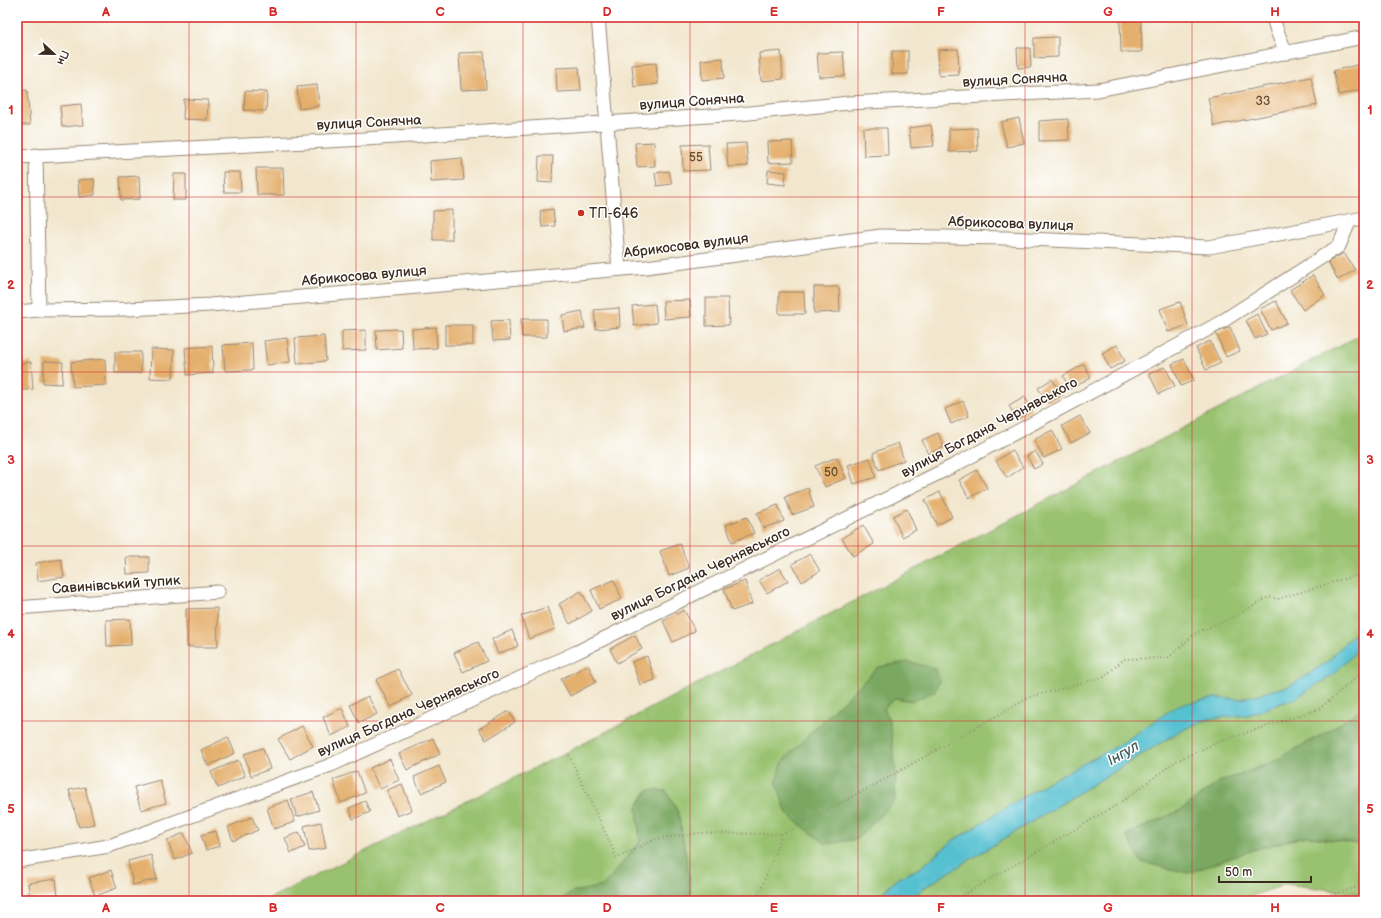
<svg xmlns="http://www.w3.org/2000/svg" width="1381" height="918" font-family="'Balsamiq Sans',sans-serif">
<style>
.green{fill:#99c26f;stroke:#6a7646;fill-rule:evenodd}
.forest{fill:#7aa862;stroke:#5a6940}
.water{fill:#55c0d0;stroke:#487577}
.building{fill:#e4af6c}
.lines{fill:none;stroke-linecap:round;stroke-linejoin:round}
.minor-casing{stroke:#968876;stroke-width:15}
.path{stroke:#968876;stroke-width:2;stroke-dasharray:1 3;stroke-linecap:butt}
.minor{stroke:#fff;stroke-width:13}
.grid{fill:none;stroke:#d62828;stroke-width:1;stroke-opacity:0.55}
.poi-dot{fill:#c8321e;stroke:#fff;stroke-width:1.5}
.labels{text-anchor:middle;stroke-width:3;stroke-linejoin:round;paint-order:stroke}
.number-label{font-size:12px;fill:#654b32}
.street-label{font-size:14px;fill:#3b2a1e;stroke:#fff}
.poi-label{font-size:14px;fill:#3b2a1e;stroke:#fff;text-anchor:start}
.water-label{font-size:15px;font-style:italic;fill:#445e5c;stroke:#fff}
.neatline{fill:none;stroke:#d62828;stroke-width:1.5}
.grid-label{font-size:13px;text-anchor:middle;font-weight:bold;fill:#d62828}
</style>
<rect width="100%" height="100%" fill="#fff"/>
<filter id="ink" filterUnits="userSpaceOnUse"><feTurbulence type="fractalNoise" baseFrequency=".025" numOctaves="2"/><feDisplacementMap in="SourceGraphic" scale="8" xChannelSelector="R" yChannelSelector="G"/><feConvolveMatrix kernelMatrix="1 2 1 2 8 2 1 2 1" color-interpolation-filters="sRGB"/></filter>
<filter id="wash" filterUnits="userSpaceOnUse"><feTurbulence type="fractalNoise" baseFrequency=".012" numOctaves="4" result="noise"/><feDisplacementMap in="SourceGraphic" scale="16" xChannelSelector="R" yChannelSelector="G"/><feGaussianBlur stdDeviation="0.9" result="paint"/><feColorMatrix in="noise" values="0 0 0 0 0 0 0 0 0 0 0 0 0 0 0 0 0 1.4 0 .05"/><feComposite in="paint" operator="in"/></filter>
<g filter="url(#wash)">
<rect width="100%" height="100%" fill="#f2e7ce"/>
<g class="green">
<path d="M1364 333V623L1327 662 1292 685 1241 699 1215 698 1046 783 954 840 920 868 898 878 874 901H691L688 868 678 812 637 807 640 842 603 887 573 892 560 901H264L575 748ZM908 662 934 668 913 701 895 698 884 708 890 724 783 761 823 720 879 667Z"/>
<polygon points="1364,643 1364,708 1330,730 1269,764 1219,782 1181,810 1126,835 1256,849 1306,836 1364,845 1364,901 1361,901 1360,894 1287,884 1237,901 909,901 925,887 1180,731 1208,719 1248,715 1296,698 1334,674"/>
</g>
<g class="forest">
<polygon points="908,662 934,668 940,680 935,691 913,701 895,698 884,708 890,724 896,773 895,800 857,839 826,844 787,814 776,782 783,761 823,720 879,667"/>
<polygon points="1364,708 1364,845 1306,836 1256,849 1188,873 1141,862 1126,835 1181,810 1219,782 1269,764 1330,730"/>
<polygon points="648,790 666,791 678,812 688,868 691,901 560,901 573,892 603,886 640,842 637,807"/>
</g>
<polygon class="water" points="1364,623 1364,643 1334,674 1296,698 1248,715 1208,719 1180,731 925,887 909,901 874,901 898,878 920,868 954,840 1046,783 1119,745 1178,705 1215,698 1241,699 1292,685 1327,662"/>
<g id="blocks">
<g class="building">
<polygon points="1141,20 1142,52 1121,52 1120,21"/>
<polygon points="1058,37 1058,57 1034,58 1034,38"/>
<polygon points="1017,48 1030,48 1031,67 1018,68"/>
<polygon points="958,49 959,75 939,76 938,50"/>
<polygon points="781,51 783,79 761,81 759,53"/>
<rect x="892" y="51" width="16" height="23"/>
<polygon points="484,52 486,89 461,90 459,53"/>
<polygon points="843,52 845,76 819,77 817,53"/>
<polygon points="723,58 724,78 702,80 701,60"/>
<polygon points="656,63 658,84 634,87 632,65"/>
<polygon points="1364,63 1364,89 1339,95 1333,71"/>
<polygon points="579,67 581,91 557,92 556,68"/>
<polygon points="1311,77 1317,105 1214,126 1208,98"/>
<polygon points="317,85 319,106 299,109 297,87"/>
<polygon points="27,90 30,125 17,125 17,91"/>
<polygon points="245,91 267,92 266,111 244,110"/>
<polygon points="184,99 208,100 207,120 183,119"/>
<polygon points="81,104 83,125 62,127 60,106"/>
<polygon points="1019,118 1024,143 1007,147 1001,122"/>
<polygon points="1068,119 1069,140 1039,141 1039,121"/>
<polygon points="931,125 934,146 911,148 909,128"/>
<polygon points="863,128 887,128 888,155 864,156"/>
<polygon points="977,128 978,151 949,152 949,129"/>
<polygon points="792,141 793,162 768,163 767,142"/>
<polygon points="654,142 655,166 637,167 635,143"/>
<polygon points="746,143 748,166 728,167 726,144"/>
<polygon points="708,144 710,170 683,171 682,145"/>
<polygon points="539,156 553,156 552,183 538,182"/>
<polygon points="462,158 464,180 431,182 430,161"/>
<polygon points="256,168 283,168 284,195 257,195"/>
<polygon points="768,170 786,172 785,185 767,183"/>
<polygon points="669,171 672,184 657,186 655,173"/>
<polygon points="223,172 240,172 241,192 224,192"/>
<polygon points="174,174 186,174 186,200 173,200"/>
<polygon points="139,176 140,199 121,200 120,177"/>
<polygon points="94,179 95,195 79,197 78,180"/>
<polygon points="20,180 22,196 17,196 17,181"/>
<polygon points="553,209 555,226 542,227 540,211"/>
<polygon points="452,210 452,240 433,240 433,211"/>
<polygon points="1344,253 1355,270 1338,280 1328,262"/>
<polygon points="1313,275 1325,295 1303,310 1290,290"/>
<polygon points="814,287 839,287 840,312 814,313"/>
<polygon points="779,292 804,292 805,314 779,314"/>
<polygon points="706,298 728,298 729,325 706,326"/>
<polygon points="690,300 691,317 664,319 663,301"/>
<polygon points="1276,301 1287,323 1271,330 1260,309"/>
<polygon points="1180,302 1188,325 1168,332 1160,309"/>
<polygon points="655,304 657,323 634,326 632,306"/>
<polygon points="619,308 620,327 596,329 594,310"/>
<polygon points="582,311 585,328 564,331 562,315"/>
<polygon points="1257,314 1267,334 1255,339 1246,320"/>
<polygon points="521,319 547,319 547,337 522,337"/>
<polygon points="509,320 510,340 493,341 491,321"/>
<rect x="445" y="325" width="28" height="20"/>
<polygon points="436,327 437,348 413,349 412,329"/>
<polygon points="1230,327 1240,351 1226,357 1216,333"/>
<polygon points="401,329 402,348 377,350 376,330"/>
<polygon points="366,330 366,350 342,351 342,331"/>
<polygon points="324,336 326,361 297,364 295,338"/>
<polygon points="287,338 290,362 267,365 264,341"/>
<polygon points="1210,341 1221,363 1206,370 1196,348"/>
<polygon points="252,343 253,370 225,371 223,345"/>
<polygon points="1117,345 1125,361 1110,369 1102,353"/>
<polygon points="212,346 213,373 187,375 185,348"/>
<polygon points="151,349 174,350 173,379 150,378"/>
<rect x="115" y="352" width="26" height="21"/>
<polygon points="105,359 106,385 73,387 71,362"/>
<polygon points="1184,359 1194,380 1181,386 1172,364"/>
<polygon points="44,361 63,362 62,384 43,383"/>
<polygon points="31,362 33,389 17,391 17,364"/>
<polygon points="1084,364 1091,378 1070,389 1063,376"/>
<polygon points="1165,367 1175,386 1159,394 1149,374"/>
<polygon points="1052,379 1062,395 1048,403 1038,388"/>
<polygon points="1025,397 1032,410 1017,419 1009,406"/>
<polygon points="963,401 969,416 951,424 945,409"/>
<polygon points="1080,416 1090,433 1071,443 1062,426"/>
<polygon points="1052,430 1062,449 1044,458 1034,440"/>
<polygon points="938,433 944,447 928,454 922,440"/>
<polygon points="898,443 904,460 879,470 873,453"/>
<polygon points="1012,450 1023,467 1007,478 996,461"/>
<polygon points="1035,451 1043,464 1034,469 1027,456"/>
<polygon points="837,457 846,478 825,487 815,466"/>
<polygon points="870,458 876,477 854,484 848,465"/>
<polygon points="977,470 987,488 969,498 959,480"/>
<polygon points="808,488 814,507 792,515 785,497"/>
<polygon points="940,492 952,517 937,525 925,500"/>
<polygon points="778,505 784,521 763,528 757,513"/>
<polygon points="907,509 916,530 902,537 893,516"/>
<polygon points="747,517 754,533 732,542 726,525"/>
<polygon points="863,525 874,544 853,556 842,538"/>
<polygon points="680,544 689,568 669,576 660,551"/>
<polygon points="810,554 820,571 802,582 792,564"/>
<polygon points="126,557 149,557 149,573 127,574"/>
<polygon points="61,559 64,577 38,581 36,563"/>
<polygon points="780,568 788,581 767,593 759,580"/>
<polygon points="614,580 622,599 599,609 591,590"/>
<polygon points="745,581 752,604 732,611 724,589"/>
<polygon points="581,591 592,611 570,624 559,604"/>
<polygon points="547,607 555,629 529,639 521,616"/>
<polygon points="217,608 218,647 187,647 186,609"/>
<polygon points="684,610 695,631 673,642 663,621"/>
<polygon points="130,619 131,645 107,646 106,620"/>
<polygon points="512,630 518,646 498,654 492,639"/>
<polygon points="635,635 642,649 617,663 610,649"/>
<polygon points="478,642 487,661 463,672 454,653"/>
<polygon points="647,656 655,680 640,685 632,662"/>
<polygon points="588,665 596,682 570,696 561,679"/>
<polygon points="398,669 412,695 391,707 376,680"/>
<polygon points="368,696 377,714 359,723 350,705"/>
<polygon points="342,708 350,727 331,736 323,717"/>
<polygon points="509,711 515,722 486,740 479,729"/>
<polygon points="302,726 313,746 290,759 278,739"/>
<polygon points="228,737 235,753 208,766 201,750"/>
<polygon points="433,738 440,754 407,770 399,754"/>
<polygon points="263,748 270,769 251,776 244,754"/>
<polygon points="390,759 399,780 380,789 370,768"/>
<polygon points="238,760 245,776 218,788 211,772"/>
<polygon points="439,766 446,782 421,793 414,777"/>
<polygon points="357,771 365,793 341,803 333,780"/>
<polygon points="160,780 166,803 141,810 134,787"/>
<polygon points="402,784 412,810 397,816 387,790"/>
<polygon points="85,787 94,824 79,827 69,790"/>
<polygon points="313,792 319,810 297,817 291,799"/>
<polygon points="288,800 295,822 274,829 267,808"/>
<polygon points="365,801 370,812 353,819 349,808"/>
<polygon points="252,817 258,830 233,841 228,827"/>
<polygon points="321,822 326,848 309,851 304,826"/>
<polygon points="216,831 220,846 206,850 201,835"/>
<polygon points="299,832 305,847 291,853 285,838"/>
<polygon points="184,833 192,853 175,860 167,840"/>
<polygon points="151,855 157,879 133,885 128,861"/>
<polygon points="111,870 117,888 95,896 89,878"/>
<polygon points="56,879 58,896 30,899 28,883"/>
</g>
</g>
</g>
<g filter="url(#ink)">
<use href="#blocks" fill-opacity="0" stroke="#968876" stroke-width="1"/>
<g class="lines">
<g class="minor-casing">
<g id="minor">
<polyline points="598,17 619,269"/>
<polyline points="1273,17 1277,31 1286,53"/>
<polyline points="36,155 39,310"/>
<polyline points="17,157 365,139 739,114 849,103 1098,90 1364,37"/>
<polyline points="17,312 39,310 127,309 210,305 646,267 881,236 1006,238 1209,247 1364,218"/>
<polyline points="17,608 218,592"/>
<polyline points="17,861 109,846 331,765 577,652 953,466 1218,324 1339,246 1349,222"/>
</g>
</g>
<g class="path">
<polyline points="569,755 617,858 656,839 699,833 782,834"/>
<polyline points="754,901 760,892 782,834 880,782 1030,697 1104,677 1124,659 1168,658 1196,633 1239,614 1269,597 1278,599 1364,573"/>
<polyline points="953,901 1120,803 1176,761 1218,742 1319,709 1364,671"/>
<polyline points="1312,901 1364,885"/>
</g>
<use href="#minor" class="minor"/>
</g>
</g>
<path class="grid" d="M189 17V901M356 17V901M523 17V901M690 17V901M858 17V901M1025 17V901M1192 17V901M17 197H1364M17 372H1364M17 546H1364M17 721H1364"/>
<circle class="poi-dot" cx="581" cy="213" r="4"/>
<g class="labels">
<g class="number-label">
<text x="1263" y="105">33</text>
<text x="696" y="161">55</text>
<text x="831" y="476">50</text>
</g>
<g class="street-label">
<text transform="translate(1015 79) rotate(-3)" y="5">вулиця Сонячна</text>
<text transform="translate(692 101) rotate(-4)" y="5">вулиця Сонячна</text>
<text transform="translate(369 122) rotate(-3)" y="5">вулиця Сонячна</text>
<text transform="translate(1011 223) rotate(2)" y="5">Абрикосова вулиця</text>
<text transform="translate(686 245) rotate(-7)" y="5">Абрикосова вулиця</text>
<text transform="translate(364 275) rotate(-5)" y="5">Абрикосова вулиця</text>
<text transform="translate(989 427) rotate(-28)" y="5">вулиця Богдана Чернявського</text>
<text transform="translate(700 573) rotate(-26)" y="5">вулиця Богдана Чернявського</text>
<text transform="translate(116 584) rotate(-4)" y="5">Савинівський тупик</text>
<text transform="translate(408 712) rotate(-24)" y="5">вулиця Богдана Чернявського</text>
</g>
<g class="poi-label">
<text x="589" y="218">ТП-646</text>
</g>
<g class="water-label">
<text transform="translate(1123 753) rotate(-30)" y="5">Інгул</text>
</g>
</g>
<rect width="1381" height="918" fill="none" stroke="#fff" stroke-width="44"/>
<g transform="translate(54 54) rotate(112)" stroke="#ffffff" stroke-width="3" paint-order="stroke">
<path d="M0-3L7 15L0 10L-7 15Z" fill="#3b2a1e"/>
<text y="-6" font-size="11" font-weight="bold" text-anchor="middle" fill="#3b2a1e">Пн</text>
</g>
<path d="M1219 876v6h92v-6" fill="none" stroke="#3b2a1e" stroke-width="2"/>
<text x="1225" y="876" font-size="12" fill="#3b2a1e" stroke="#ffffff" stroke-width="3" paint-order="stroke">50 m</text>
<rect x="22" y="22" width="1337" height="874" class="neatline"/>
<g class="grid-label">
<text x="106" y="16">A</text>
<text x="273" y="16">B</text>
<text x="440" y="16">C</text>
<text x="607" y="16">D</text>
<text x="774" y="16">E</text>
<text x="941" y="16">F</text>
<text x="1108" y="16">G</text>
<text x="1275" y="16">H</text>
<text x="11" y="114">1</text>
<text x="1370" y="114">1</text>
<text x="11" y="289">2</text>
<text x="1370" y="289">2</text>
<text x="11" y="464">3</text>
<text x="1370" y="464">3</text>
<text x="11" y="638">4</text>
<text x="1370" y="638">4</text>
<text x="11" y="813">5</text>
<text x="1370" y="813">5</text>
<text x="106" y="912">A</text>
<text x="273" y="912">B</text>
<text x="440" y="912">C</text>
<text x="607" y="912">D</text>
<text x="774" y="912">E</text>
<text x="941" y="912">F</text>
<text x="1108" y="912">G</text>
<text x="1275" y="912">H</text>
</g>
</svg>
